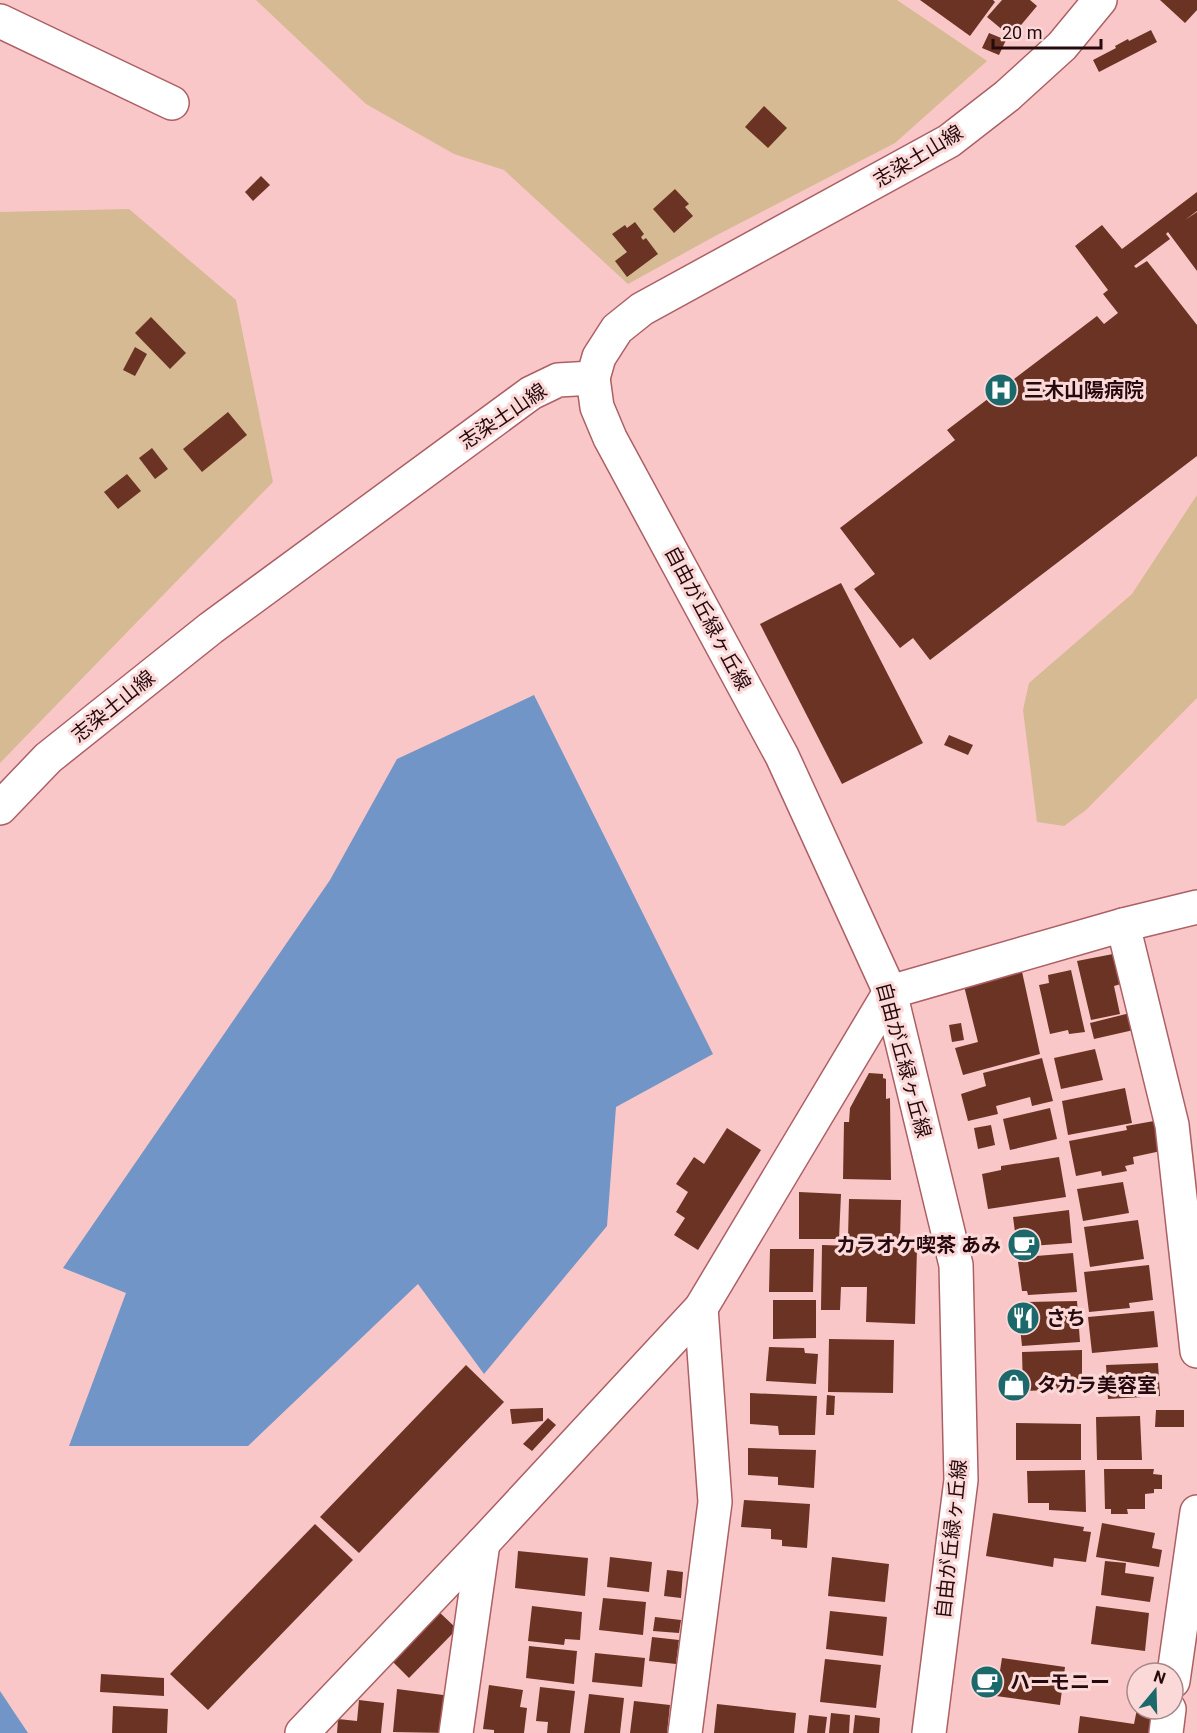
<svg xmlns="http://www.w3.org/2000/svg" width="1197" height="1733" font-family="Roboto,'Noto Sans JP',sans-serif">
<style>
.green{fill:#d5ba94}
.water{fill:#7195c7}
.building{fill:#6b3323}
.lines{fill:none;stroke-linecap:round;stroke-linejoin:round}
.minor-casing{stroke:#ac6065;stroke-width:36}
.major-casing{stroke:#ac6065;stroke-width:36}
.minor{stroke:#fff;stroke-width:33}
.major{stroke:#fff;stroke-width:33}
.labels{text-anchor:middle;stroke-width:6;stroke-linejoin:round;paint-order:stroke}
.street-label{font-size:20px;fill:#270a0d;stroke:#fcd9d9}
.poi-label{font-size:20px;font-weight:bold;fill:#270a0d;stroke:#fcd9d9;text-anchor:start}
</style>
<rect width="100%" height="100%" fill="#fac7c8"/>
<g class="green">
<polygon points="256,0 897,0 987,61 895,143 717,235 628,284 504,170 454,154 366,104"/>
<polygon points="129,209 236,300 273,482 0,763 0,212"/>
<polygon points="1197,495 1197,698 1086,810 1064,826 1037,822 1023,710 1029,683 1132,594"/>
</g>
<g class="water">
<polygon points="534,695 713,1054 616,1107 607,1226 484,1374 418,1284 248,1446 69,1446 126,1293 63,1268 330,880 397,759"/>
<polygon points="0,1691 28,1733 0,1733"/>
</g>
<g class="building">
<polygon points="920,0 993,0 995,2 970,36"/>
<polygon points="1002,0 1030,0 1037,6 1011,37 987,17"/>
<polygon points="1160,0 1197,0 1197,10 1185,23"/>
<polygon points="1151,30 1157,42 1099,72 1093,60 1116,48 1115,46 1128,39 1129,41"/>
<polygon points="989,33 1006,40 999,55 982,48"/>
<polygon points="764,106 787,128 768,148 745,127"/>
<polygon points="261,176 270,185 253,201 245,192"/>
<polygon points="675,189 689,204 685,207 693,216 674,233 653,209"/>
<polygon points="1197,192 1197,211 1185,220 1197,212 1197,271 1168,232 1166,234 1170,239 1134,266 1136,268 1147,261 1197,325 1197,456 930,660 913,638 900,648 854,589 875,574 840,528 955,440 947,430 1097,316 1104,324 1118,313 1103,294 1108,290 1075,246 1102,225 1122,249"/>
<polygon points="635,222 644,234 641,237 643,240 646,238 658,254 627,277 615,261 627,252 612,234 625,225 627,228"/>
<polygon points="151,317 186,353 170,369 135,333"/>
<polygon points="135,347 147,354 135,376 123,370"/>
<polygon points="228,412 247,435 202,472 183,449"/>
<polygon points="152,448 168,469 155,479 139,458"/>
<polygon points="127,474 141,491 118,509 104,492"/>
<polygon points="841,583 923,743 842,784 760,624"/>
<polygon points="949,735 973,745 968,755 944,745"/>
<polygon points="1113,954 1121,984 1114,986 1120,1014 1091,1020 1077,961"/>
<polygon points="1021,967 1040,1054 963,1075 955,1048 978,1042 963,982"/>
<polygon points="1071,970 1085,1032 1069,1034 1068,1030 1050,1034 1039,985 1049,983 1048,975"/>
<polygon points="1134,1012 1138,1029 1094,1039 1090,1023"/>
<polygon points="961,1023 964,1040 952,1042 949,1025"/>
<polygon points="1095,1049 1103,1080 1061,1089 1054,1058"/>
<polygon points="1042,1058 1053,1101 1032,1106 1030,1097 996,1106 998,1114 968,1121 961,1094 986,1086 983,1073"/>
<polygon points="869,1073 883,1074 883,1078 886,1079 886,1099 890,1098 891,1180 843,1179 844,1122 849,1122 850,1108"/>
<polygon points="1125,1088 1132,1123 1068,1135 1062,1101"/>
<polygon points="1050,1108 1057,1139 1010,1150 1003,1119"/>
<polygon points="1154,1121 1161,1151 1133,1157 1134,1164 1125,1166 1127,1171 1102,1176 1101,1171 1076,1176 1069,1141 1127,1130 1126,1126"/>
<polygon points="991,1125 995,1145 978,1149 974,1128"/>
<polygon points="727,1128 761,1150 698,1250 674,1235 685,1218 676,1212 688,1192 676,1184 694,1157 704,1164"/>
<polygon points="1059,1157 1066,1197 988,1209 982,1174 1001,1170 1001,1166"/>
<polygon points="1123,1182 1129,1213 1083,1221 1077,1189"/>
<polygon points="799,1192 841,1194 839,1239 799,1239"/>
<polygon points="849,1199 901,1200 900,1239 848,1238"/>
<polygon points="1069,1210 1072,1243 1017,1247 1013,1217"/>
<polygon points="1138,1220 1144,1259 1090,1267 1084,1227"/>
<polygon points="822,1245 917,1248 915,1324 866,1322 867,1287 841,1287 840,1310 821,1310"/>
<polygon points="770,1249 814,1249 813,1292 769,1292"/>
<polygon points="1073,1253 1077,1292 1028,1295 1027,1291 1022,1291 1018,1262 1024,1261 1024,1257"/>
<polygon points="1149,1265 1153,1300 1129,1303 1130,1308 1089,1312 1084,1272"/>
<polygon points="773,1300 816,1300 816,1338 773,1339"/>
<polygon points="1077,1301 1080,1342 1022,1346 1018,1308 1027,1308 1026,1302"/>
<polygon points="1154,1311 1158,1347 1092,1353 1088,1317"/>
<polygon points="829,1339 894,1340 893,1393 828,1392"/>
<polygon points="769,1347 804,1348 805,1353 818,1354 816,1384 766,1381"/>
<polygon points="1082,1350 1082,1389 1023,1391 1022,1352"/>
<polygon points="1158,1363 1160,1396 1108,1399 1106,1365"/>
<polygon points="466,1365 504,1402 359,1553 320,1517"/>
<polygon points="750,1393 817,1396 815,1435 779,1435 778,1426 750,1424"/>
<polygon points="827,1395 835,1396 834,1415 826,1415"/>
<polygon points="543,1408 543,1421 512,1424 510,1409"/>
<polygon points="1156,1410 1184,1410 1184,1427 1155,1427"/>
<polygon points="1140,1416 1142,1460 1097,1460 1096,1417"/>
<polygon points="548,1418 556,1425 532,1451 523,1444"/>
<polygon points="1016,1423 1081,1424 1081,1460 1016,1460"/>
<polygon points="748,1448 816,1450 814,1488 778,1485 778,1477 748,1475"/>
<polygon points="1104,1469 1154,1469 1153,1474 1162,1475 1162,1489 1154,1489 1154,1493 1145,1494 1145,1509 1127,1509 1128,1514 1111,1514 1111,1509 1105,1509"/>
<polygon points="1085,1470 1086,1512 1049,1510 1049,1503 1028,1503 1027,1471"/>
<polygon points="744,1500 810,1504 807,1548 782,1546 782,1540 771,1539 771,1529 741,1527"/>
<polygon points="993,1513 1084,1527 1083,1531 1091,1532 1086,1562 1054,1558 1053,1567 986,1556"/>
<polygon points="1102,1523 1155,1533 1152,1548 1162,1550 1159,1567 1096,1557"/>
<polygon points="315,1524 353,1560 208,1710 170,1674"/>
<polygon points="518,1551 588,1558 585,1596 515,1588"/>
<polygon points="610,1557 652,1562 649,1592 607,1587"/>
<polygon points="832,1557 889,1564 885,1602 828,1596"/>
<polygon points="1105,1561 1126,1563 1125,1573 1154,1577 1150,1602 1101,1595"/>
<polygon points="667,1570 683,1572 681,1598 664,1596"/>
<polygon points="603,1598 646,1602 643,1635 599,1630"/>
<polygon points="532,1606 582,1612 580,1640 565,1639 564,1645 528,1641"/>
<polygon points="1096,1606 1149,1613 1145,1651 1091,1644"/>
<polygon points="436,1609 457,1629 409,1678 388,1657"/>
<polygon points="830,1611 887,1617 883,1656 826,1649"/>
<polygon points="655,1617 681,1620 679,1633 653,1631"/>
<polygon points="652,1637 679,1640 676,1664 649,1661"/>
<polygon points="529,1646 577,1651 574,1684 526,1678"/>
<polygon points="595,1653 645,1658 642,1687 592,1682"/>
<polygon points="1002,1658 1065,1667 1060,1705 996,1696"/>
<polygon points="825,1659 881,1665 876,1708 820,1702"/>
<polygon points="101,1674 164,1678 164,1696 100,1692"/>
<polygon points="489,1685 523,1690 520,1707 527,1708 524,1733 494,1733 494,1730 483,1729"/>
<polygon points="540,1687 575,1691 570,1733 547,1733 548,1722 536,1721"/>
<polygon points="397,1689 451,1696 446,1733 393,1732"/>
<polygon points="589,1694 624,1698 620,1733 584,1733"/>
<polygon points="359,1700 384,1703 381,1733 337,1733 338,1719 357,1721"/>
<polygon points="634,1701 670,1705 667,1733 630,1733"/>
<polygon points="717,1704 796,1713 794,1733 714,1733"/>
<polygon points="113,1706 168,1709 167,1733 112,1733"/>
<polygon points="1137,1709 1160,1709 1156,1733 1078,1733 1080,1716 1134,1724"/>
<polygon points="831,1713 850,1715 849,1733 829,1733"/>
<polygon points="809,1715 827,1717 825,1733 807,1733"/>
<polygon points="855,1715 880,1718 879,1733 853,1733"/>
</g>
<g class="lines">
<g class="minor-casing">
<g id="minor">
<polyline points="0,21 172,103"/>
<polyline points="593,378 597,407 610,438 782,756 890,992 956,1265 961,1480 929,1733"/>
<polyline points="1123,925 1172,1125 1197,1351"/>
<polyline points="1173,1681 1197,1512"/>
<polyline points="302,1733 483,1543 701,1308 890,992 1123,925 1197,907"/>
<polyline points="456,1733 483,1543"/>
<polyline points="685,1733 715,1502 701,1308"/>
<polyline points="1166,1733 1169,1709"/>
</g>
</g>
<g class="major-casing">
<polyline id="major" points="0,808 48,758 211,628 531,393 558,380 593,378 599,357 617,329 642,309 949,141 1007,96 1062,46 1100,0"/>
</g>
<use href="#minor" class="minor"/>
<use href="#major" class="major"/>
</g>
<defs>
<g id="hospital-disc" transform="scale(1.725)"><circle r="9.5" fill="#1c696b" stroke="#fcd9d9"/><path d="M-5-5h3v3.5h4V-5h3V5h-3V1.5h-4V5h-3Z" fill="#fff"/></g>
<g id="cafe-disc" transform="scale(1.725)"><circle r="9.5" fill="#1c696b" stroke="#fcd9d9"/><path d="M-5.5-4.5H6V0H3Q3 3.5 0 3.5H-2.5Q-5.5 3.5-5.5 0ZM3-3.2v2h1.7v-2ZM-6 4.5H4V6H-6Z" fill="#fff"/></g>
<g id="restaurant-disc" transform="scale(1.725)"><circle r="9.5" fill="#1c696b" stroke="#fcd9d9"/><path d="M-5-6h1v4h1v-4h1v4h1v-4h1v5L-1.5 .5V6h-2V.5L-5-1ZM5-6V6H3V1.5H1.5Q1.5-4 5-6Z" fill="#fff"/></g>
<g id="shop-disc" transform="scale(1.725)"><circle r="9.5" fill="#1c696b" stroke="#fcd9d9"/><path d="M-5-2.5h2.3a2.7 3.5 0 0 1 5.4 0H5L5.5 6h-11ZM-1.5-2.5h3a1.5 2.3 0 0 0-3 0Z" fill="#fff"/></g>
</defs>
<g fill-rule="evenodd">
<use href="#hospital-disc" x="1001" y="390"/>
<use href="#cafe-disc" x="1024" y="1245"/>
<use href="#restaurant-disc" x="1023" y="1318"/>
<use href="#shop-disc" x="1014" y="1385"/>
<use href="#cafe-disc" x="987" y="1682"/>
</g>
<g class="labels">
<g class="street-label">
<text transform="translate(918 156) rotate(-31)" y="7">志染土山線</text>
<text transform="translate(503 416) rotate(-34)" y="7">志染土山線</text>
<text transform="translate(708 618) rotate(62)" y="7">自由が丘緑ヶ丘線</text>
<text transform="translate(113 706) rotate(-39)" y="7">志染土山線</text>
<text transform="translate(904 1060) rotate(75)" y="7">自由が丘緑ヶ丘線</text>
<text transform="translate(951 1539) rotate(-84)" y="7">自由が丘緑ヶ丘線</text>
</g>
<g class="poi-label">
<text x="1024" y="397">三木山陽病院</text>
<text x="1001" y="1252" text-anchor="end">カラオケ喫茶 あみ</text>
<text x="1046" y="1325">さち</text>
<text x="1037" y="1392">タカラ美容室</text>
<text x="1010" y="1689">ハーモニー</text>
</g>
</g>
<g transform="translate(1155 1691) rotate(19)"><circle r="28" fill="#fcd9d9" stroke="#a78687" stroke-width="1.5"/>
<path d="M0-4.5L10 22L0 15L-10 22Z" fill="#1c696b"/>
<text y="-9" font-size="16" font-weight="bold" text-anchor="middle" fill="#270a0d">N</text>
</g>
<path d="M993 39v9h108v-9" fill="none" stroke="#270a0d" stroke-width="3"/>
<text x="1002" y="39" font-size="18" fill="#270a0d" stroke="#fcd9d9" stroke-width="4.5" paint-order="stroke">20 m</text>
</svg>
